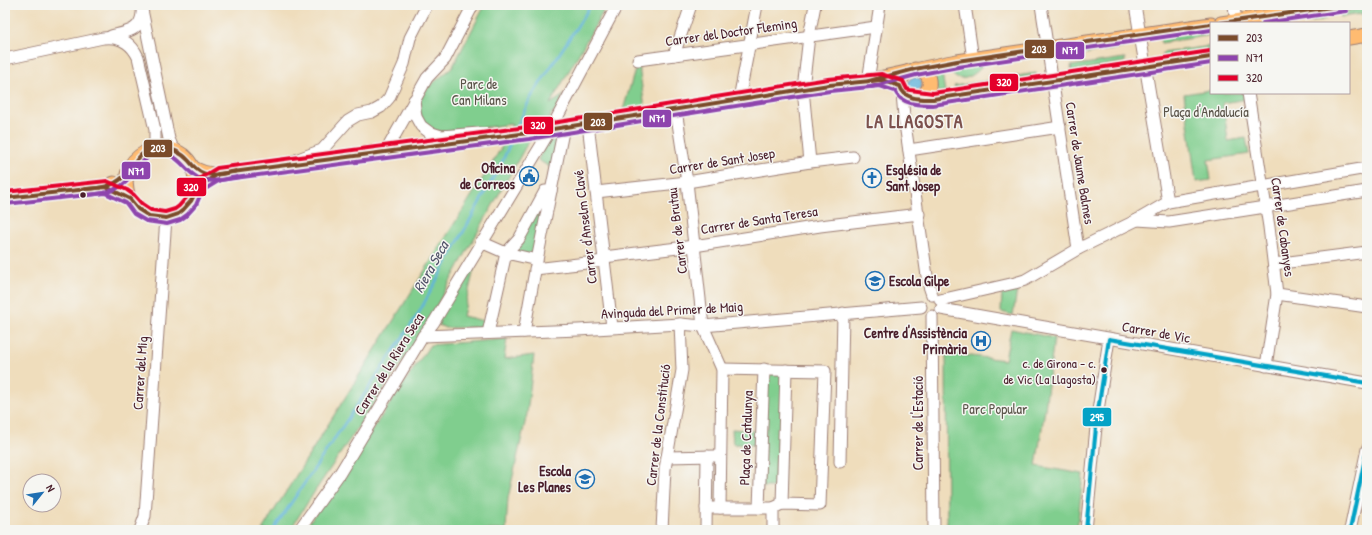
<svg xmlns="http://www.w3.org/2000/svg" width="1372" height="535" font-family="'Patrick Hand',sans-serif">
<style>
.green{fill:#80ce8e;stroke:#65765c}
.water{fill:#5fb3db;stroke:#546983}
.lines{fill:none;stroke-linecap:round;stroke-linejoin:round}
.stream{stroke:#5fb3db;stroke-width:2.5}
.minor-casing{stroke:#9c7e74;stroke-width:13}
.major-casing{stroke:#9c7e74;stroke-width:15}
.minor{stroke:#fff;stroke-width:11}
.major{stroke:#ffbb71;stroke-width:13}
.bus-1-casing{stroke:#f6f6f2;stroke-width:7}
.bus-2-casing{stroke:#f6f6f2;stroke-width:7}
.bus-3-casing{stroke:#f6f6f2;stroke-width:7}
.bus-4-casing{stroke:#f6f6f2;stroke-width:7}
.bus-1{stroke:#7a4b2a;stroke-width:4}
.bus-2{stroke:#8e44ad;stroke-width:4}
.bus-3{stroke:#e4002b;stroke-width:4}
.bus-4{stroke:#04a2c6;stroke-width:4}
.bus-dot{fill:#4a1f2b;stroke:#f6f6f2;stroke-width:1.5}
.labels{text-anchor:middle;stroke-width:3;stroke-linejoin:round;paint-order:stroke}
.bus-label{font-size:13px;fill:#4a1f2b;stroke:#f6f6f2;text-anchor:end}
.street-label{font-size:14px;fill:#4a1f2b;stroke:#f6f6f2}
.park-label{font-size:14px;fill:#5a5449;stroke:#f6f6f2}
.poi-label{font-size:14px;font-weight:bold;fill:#4a1f2b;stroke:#f6f6f2;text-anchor:end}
.water-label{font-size:15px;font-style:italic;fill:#515369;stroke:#f6f6f2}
.district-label{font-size:18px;font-weight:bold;letter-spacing:1px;fill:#7c514d;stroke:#f6f6f2}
.line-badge{stroke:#f6f6f2;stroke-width:1.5}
.badge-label{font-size:11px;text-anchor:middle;font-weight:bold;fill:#fff}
</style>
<rect width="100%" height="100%" fill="#f6f6f2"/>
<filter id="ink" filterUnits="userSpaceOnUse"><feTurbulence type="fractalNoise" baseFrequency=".025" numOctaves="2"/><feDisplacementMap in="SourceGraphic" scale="8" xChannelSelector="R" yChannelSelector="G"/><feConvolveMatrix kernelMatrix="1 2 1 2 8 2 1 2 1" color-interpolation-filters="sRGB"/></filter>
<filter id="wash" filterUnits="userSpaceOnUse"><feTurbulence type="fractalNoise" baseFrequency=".012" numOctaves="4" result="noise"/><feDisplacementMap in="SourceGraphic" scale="16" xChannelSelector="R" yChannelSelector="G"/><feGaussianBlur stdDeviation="0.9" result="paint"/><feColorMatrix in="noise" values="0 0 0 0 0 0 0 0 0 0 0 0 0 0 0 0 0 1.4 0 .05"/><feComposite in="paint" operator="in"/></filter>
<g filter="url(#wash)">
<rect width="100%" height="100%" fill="#efddbc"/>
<g class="green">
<polygon points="485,5 607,5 550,104 564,95 554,113 552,112 549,121 540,121 419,337 315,491 290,530 262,530 491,165 501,148 512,124 446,132 433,130 423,121 417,109 420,100 428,87 452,68"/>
<polygon points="1367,8 1367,13 1341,17 1339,12"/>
<polygon points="1324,14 1325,20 1303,23 1266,23"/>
<polygon points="1211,30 1211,35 1161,43 1159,37"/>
<polygon points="1122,43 1123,48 1069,56 1069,52"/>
<polygon points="1211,46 1211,52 1164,59 1162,53"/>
<polygon points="1125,58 1125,62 1072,71 1071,66"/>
<polygon points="638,60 645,108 623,110"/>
<path d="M984 63C977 77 951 89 950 65Z"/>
<path d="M941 66 945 92C943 92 940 92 938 91 934 88 934 75 934 71Z"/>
<polygon points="1036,73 1036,76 955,88 954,86"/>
<polygon points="1211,90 1211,93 1245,93 1247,99 1223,103 1228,141 1246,138 1249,154 1208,160 1211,180 1196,182 1184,94"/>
<polygon points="561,139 555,170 538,160 547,141"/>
<polygon points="545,191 537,260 506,253"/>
<polygon points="477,256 463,316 484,321 482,327 445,328 434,322"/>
<polygon points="1017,290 1013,315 1001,312 1002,293"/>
<polygon points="1011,329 1054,338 1045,409 1036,466 1083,474 1077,530 947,530 946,353 1005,360"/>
<polygon points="507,339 504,359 534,355 527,414 508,498 506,530 304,530 430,345"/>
<polygon points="764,369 786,370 783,487 759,487"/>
<polygon points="732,429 755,431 755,445 733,444"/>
</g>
<circle class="water" cx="915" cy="84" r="7"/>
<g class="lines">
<g class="stream">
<polyline points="516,129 530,99 591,5"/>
<polyline points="273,530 417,316 502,162 512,139"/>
</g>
</g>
</g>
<g filter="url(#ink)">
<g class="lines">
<g class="minor-casing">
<g id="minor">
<polyline points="141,5 169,139 172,146 179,153"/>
<polyline points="965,5 973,59"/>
<polyline points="1041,5 1078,249"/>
<polyline points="1135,5 1168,202"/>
<polyline points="1234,5 1236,23"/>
<path d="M111 36C126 32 141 31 142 13"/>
<polyline points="674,55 691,5"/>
<path d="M5 59 103 38C119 36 131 42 138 57L155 130V144L144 152"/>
<polyline points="638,60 876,27"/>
<polyline points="868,81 880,5"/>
<polyline points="902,93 904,117 928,283 932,295"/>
<polyline points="1248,93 1269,227 1277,294 1266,366"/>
<polyline points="739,99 757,5"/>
<polyline points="414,100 416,117 421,126 429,132 441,136 479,133 492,134"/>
<polyline points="676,110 687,182 703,326 722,369 720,508"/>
<polyline points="588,124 612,327"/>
<polyline points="909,150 1060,127"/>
<polyline points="386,151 427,78 445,59 473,5"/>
<polyline points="293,161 322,150 348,121 358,115 372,112 381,107 389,98 404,64 410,38 427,5"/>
<polyline points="810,162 803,89 809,36 815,5"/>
<polyline points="551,191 564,127"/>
<polyline points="596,192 687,182 810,162 853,157"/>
<polyline points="1137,220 1169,222 1367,191"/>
<polyline points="481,242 506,253 537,260 551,191 545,191 519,239 506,253"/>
<polyline points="604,257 694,246 820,226 919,214"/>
<polyline points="1274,264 1367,252"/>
<polyline points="535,269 604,261"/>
<polyline points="1277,294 1367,307"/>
<polyline points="940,300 1015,283 1025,280 1078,249 1137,220 1168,202 1367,168"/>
<polyline points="941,309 1367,383"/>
<polyline points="932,316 934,530"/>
<polyline points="524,332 537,260"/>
<polyline points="488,333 506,253"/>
<polyline points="423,336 578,330 680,324 703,326 921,307"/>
<polyline points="667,457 715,456"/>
<polyline points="840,462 843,313"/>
<polyline points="782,504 786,370"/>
<polyline points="706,508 773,508 782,504 820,505 825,371 722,369"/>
<polyline points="759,508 764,369"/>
<polyline points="140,530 145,516 166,218"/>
<polyline points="299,530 340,473 423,336 434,322 551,129 617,5"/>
<polyline points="662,530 665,469 682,370 680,324"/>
<polyline points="706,530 707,456"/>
<polyline points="773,530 773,508"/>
<polyline points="1086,530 1097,417 1109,339"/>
<polyline points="1350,530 1367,449"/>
</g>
</g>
<g class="major-casing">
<g id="major">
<polyline points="1221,23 1345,5"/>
<polyline points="1349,38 1367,35"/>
<path d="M909 71C878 97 933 108 929 80 928 73 922 71 915 69"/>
<polyline points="917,97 924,99 933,99 1211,57"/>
<path d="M192 167C201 172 207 174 218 174L528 133 829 85C873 82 914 69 957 61L1211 24"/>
<path d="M106 187C114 189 123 193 130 199 137 206 142 215 154 217 168 219 179 215 189 204 195 196 197 187 195 178 189 127 108 147 130 199"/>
<polyline points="5,198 106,187 114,183"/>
</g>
</g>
<use href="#minor" class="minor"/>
<use href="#major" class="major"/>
<g class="bus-1-casing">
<g id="bus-1">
<polyline points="1221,23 1345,5"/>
<polyline points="869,81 915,69 957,61 1211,24"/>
<path d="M86 189C99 188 113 187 123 177 137 164 137 150 159 148 171 147 182 153 189 161 193 166 197 171 203 173 213 177 226 173 236 171"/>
<path d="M5 198 106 187 130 199 138 209 149 216 166 218 178 214 183 210 191 201 198 187 218 174 528 133 829 85 881 80 900 86C904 100 921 99 933 99L1211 57"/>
</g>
</g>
<g class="bus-2-casing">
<g id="bus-2">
<polyline points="1263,23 1346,11"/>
<polyline points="871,87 916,75 958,67 1211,30"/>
<path d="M87 195C101 194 115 192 126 182 139 171 141 155 160 154 181 153 185 174 201 179 212 183 226 179 237 177"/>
<path d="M6 204 105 193 126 203 134 214 146 221 167 224 180 220 187 215 196 205 202 191 220 180 529 139 830 91 880 86 895 91C901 105 920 105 933 105L1211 63"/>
</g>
</g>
<g class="bus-3-casing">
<polyline id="bus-3" points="5,192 107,181 127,190 134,195 142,204 151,210 165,212 175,209 179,206 186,198 194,182 217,168 527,127 828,79 881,74 903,81 907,89 910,90 933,93 1210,51"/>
</g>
<g class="bus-4-casing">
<g id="bus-4">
<polyline points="1086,530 1097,417 1109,339 1367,383"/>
<polyline points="1350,530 1367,449"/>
</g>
</g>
<use href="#bus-1" class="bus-1"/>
<use href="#bus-2" class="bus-2"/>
<use href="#bus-3" class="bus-3"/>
<use href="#bus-4" class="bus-4"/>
</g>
</g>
<defs>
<g id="civic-ring" transform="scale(1)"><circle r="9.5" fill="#f6f6f2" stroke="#1f6fb2" stroke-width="1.5"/><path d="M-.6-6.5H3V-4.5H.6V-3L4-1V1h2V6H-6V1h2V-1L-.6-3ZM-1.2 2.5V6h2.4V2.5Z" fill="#1f6fb2"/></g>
<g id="church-ring" transform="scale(1)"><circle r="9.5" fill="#f6f6f2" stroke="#1f6fb2" stroke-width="1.5"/><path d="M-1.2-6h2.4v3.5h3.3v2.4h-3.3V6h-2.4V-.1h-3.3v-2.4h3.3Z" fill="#1f6fb2"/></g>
<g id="school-ring" transform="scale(1)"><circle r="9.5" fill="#f6f6f2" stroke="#1f6fb2" stroke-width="1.5"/><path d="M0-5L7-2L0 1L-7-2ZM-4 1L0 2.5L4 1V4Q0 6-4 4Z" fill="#1f6fb2"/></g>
<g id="hospital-ring" transform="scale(1)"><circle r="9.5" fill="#f6f6f2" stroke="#1f6fb2" stroke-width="1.5"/><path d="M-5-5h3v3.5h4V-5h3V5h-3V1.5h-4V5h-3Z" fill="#1f6fb2"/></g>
</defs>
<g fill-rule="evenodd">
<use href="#civic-ring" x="529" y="176"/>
<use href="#church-ring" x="872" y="178"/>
<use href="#school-ring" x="875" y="281"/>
<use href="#hospital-ring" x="981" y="341"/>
<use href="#school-ring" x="585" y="479"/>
</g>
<g class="bus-dot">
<circle cx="83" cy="195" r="3.5"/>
<circle cx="1104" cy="370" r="3.5"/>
</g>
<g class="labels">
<g class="bus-label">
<text x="1096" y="368">c. de Girona - c.<tspan x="1096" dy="16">de Vic (La Llagosta)</tspan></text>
</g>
<g class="street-label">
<text transform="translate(731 32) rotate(-8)" y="5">Carrer del Doctor Fleming</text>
<text transform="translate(722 161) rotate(-9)" y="5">Carrer de Sant Josep</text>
<text transform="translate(1080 163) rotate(81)" y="5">Carrer de Jaume Balmes</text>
<text transform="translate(759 220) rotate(-9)" y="5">Carrer de Santa Teresa</text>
<text transform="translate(585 227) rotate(-97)" y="5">Carrer d'Anselm Clavé</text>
<text transform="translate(1283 227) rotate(82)" y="5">Carrer de Cabanyes</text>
<text transform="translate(677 231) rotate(-97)" y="5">Carrer de Brutau</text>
<text transform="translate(672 310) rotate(-3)" y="5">Avinguda del Primer de Maig</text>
<text transform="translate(1156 332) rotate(10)" y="5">Carrer de Vic</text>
<text transform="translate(389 364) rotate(-58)" y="5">Carrer de la Riera Seca</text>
<text transform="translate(140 373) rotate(-86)" y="5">Carrer del Mig</text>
<text transform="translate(918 423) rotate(-90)" y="5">Carrer de l'Estació</text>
<text transform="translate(658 425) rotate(-83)" y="5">Carrer de la Constitució</text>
<text transform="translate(746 438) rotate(-88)" y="5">Plaça de Catalunya</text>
</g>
<g class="park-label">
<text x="479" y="89">Parc de<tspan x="479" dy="16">Can Milans</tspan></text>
<text x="1206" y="117">Plaça d'Andalucía</text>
<text x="995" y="414">Parc Popular</text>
</g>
<g class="poi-label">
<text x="515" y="173">Oficina<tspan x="515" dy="16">de Correos</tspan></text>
<text x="886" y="175" text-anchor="start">Església de<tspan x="886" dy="16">Sant Josep</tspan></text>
<text x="889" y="286" text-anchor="start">Escola Gilpe</text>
<text x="967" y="338">Centre d'Assistència<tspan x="967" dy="16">Primària</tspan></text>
<text x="571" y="476">Escola<tspan x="571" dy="16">Les Planes</tspan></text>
</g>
<g class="water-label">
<text transform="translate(431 267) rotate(-61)" y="5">Riera Seca</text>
</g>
<g class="district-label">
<text x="915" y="128">LA LLAGOSTA</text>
</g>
</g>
<g class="line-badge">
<rect x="1024" y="39" width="31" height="20" rx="4" fill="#7a4b2a"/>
<rect x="1055" y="41" width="30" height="19" rx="4" fill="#8e44ad"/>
<rect x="989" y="73" width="30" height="19" rx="4" fill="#e4002b"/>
<rect x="642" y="109" width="30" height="19" rx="4" fill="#8e44ad"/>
<rect x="583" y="112" width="30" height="19" rx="4" fill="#7a4b2a"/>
<rect x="523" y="116" width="31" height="19" rx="4" fill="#e4002b"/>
<rect x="143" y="139" width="30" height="19" rx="4" fill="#7a4b2a"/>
<rect x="121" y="161" width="30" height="19" rx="4" fill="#8e44ad"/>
<rect x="176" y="177" width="31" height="20" rx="4" fill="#e4002b"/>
<rect x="1082" y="407" width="30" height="20" rx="4" fill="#04a2c6"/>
</g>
<g class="badge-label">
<text x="1039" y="53">203</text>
<text x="1070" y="54">N71</text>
<text x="1004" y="86">320</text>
<text x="657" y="122">N71</text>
<text x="598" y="126">203</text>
<text x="538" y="129">320</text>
<text x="158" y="152">203</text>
<text x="136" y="175">N71</text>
<text x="191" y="191">320</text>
<text x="1097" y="421">295</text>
</g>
<rect width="1372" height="535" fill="none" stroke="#f6f6f2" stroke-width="20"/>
<rect x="1210" y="22" width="140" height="72" fill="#f6f6f2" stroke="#b1a0a2"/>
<rect x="1218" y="35" width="20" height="6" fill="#7a4b2a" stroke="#b1a0a2"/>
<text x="1246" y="42" font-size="12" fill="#4a1f2b">203</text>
<rect x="1218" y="55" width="20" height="6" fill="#8e44ad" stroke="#b1a0a2"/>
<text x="1246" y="62" font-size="12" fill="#4a1f2b">N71</text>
<rect x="1218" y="75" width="20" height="6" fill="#e4002b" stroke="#b1a0a2"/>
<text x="1246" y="82" font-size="12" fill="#4a1f2b">320</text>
<g transform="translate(42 493) rotate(60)"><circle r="19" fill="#f6f6f2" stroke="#b1a0a2"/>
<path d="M0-3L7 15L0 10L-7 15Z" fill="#1f6fb2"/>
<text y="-6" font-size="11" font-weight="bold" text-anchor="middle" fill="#4a1f2b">N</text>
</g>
</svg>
